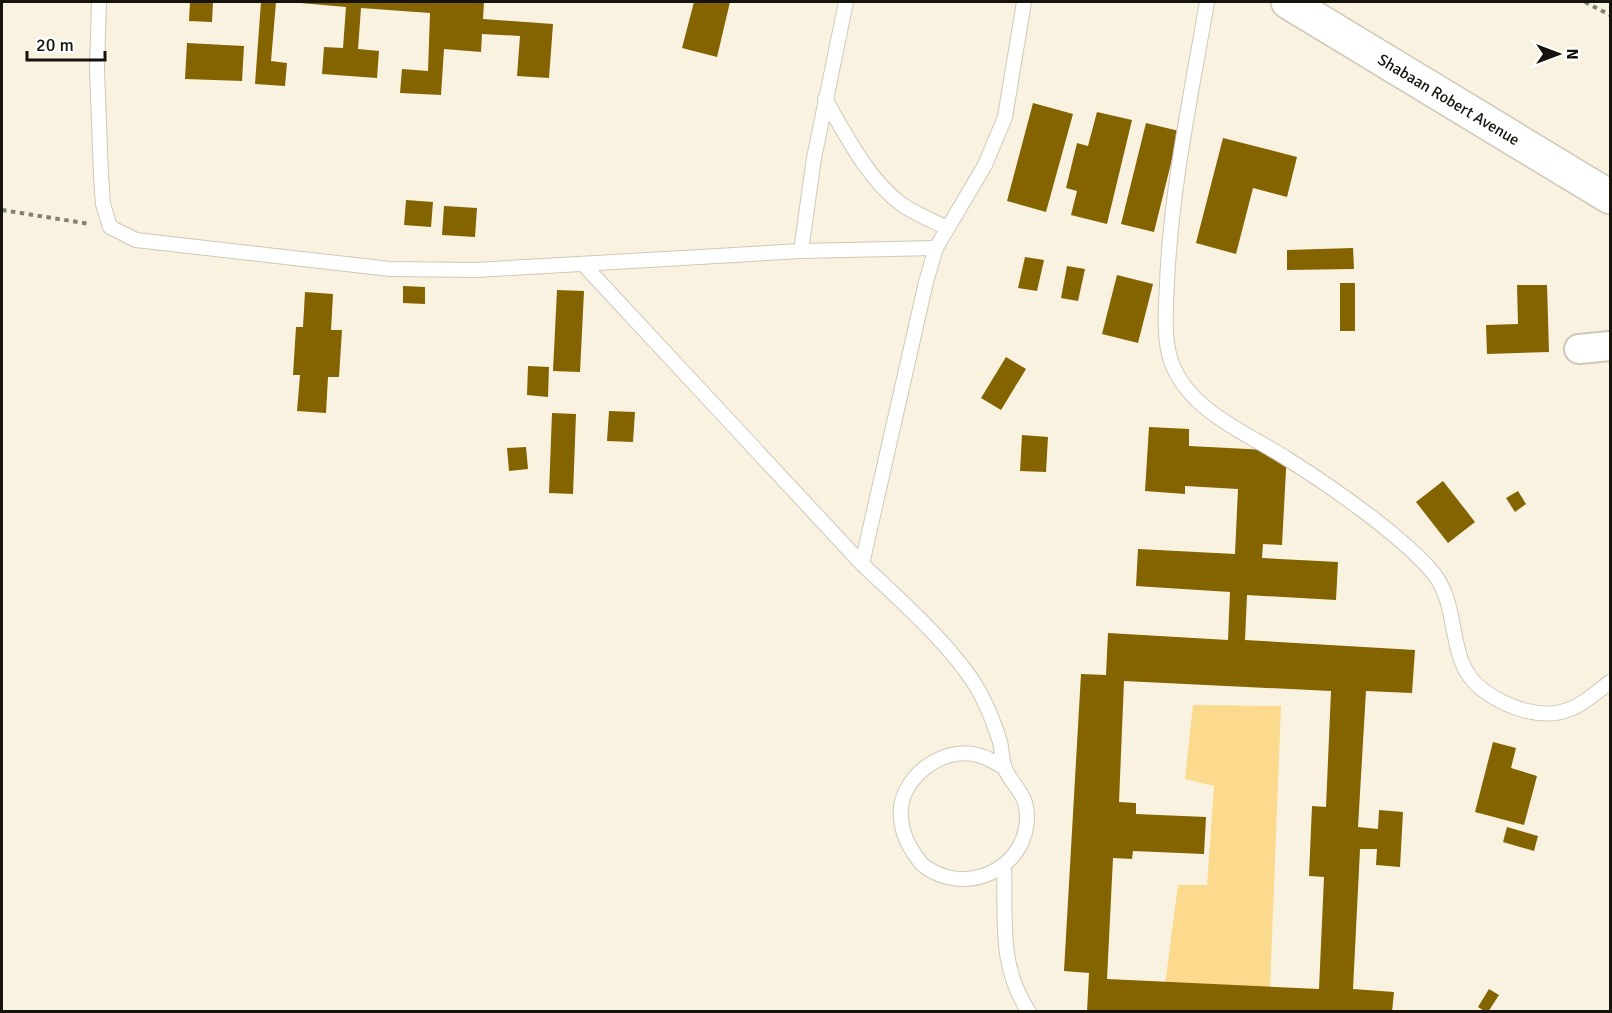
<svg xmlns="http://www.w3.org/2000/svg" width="1612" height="1013" font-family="Signika,sans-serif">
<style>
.green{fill:#fbda8e}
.building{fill:#836400;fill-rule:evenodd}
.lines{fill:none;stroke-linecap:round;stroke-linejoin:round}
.service-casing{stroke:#cfc8b7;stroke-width:16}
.minor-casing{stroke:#cfc8b7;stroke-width:32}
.tertiary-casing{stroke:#cfc8b7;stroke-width:36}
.path{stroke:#858074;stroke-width:4;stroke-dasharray:4.5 4.5;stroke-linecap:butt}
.service{stroke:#fff;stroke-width:14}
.minor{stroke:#fff;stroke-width:28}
.tertiary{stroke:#fff;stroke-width:33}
.labels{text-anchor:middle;stroke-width:5;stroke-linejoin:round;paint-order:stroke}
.street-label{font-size:16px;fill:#16130d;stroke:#fff}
</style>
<rect width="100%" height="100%" fill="#faf2e1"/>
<polygon class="green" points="1193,705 1281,706 1270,989 1165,985 1178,885 1207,885 1214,786 1185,779"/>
<g class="building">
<polygon points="190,2 213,2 212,22 189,21"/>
<polygon points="261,2 276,2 271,61 287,63 285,86 255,84"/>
<polygon points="289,2 484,2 483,19 553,24 549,78 517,76 520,36 482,34 481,52 444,49 441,95 400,93 402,69 428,71 430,13 361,8 358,49 379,51 377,78 322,74 324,47 343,48 346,7"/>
<polygon points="694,2 730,2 717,57 682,48"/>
<polygon points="187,43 244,46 242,81 185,79"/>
<polygon points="1033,103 1073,114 1046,212 1007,201"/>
<polygon points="1097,112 1132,120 1107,224 1071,215 1077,191 1066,188 1077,143 1088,146"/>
<polygon points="1146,123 1179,131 1154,232 1121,224"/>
<polygon points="1223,138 1297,157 1287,197 1253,188 1236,254 1196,243"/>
<polygon points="406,200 433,202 431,227 404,225"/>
<polygon points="444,206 477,208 475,237 442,235"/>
<polygon points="1353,248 1354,269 1287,270 1287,250"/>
<polygon points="1025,257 1044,260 1037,291 1018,288"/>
<polygon points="1067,266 1085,269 1078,301 1061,298"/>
<polygon points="1117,275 1153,284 1138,343 1102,334"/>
<rect x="1340" y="283" width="15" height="48"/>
<polygon points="1517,285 1547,285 1549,352 1487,354 1486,325 1518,324"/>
<polygon points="403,286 425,287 425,304 403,303"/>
<polygon points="557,290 584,291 580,372 553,371"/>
<polygon points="305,292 333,294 331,330 342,330 339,377 328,377 326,413 297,411 300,375 293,375 296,327 303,327"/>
<polygon points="1006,357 1026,369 1001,410 981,398"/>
<polygon points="528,366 549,367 548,397 527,395"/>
<polygon points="609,411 635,412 633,442 607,441"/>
<polygon points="552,413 576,414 573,494 549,493"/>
<path d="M1149 427 1189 429V446L1287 451 1282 545 1263 544 1262 558 1338 562 1336 600 1247 595 1245 640 1415 650 1412 693 1366 691 1358 827 1378 829 1379 810 1403 812 1400 867 1376 865 1377 849H1360L1353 989 1394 992 1392 1012H1087L1089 973 1064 971 1081 674 1106 675 1108 633 1228 640 1230 592 1136 586 1138 549 1235 554 1238 489 1185 486V494L1145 491ZM1124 681 1331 691 1326 807 1312 806 1309 876 1324 877 1319 989 1107 979 1113 858 1132 859 1133 851 1204 854 1206 817 1136 814V803L1119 802Z"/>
<polygon points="1022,435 1048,437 1046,472 1020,471"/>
<polygon points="526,447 528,469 509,471 507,448"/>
<polygon points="1443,481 1475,522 1448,543 1416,502"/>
<polygon points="1518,491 1526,504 1515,512 1506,498"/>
<polygon points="1493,742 1516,748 1511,768 1537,776 1524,825 1475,812"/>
<polygon points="1507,827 1538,836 1534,851 1503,842"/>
<polygon points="1489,989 1499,995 1488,1012 1486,1012 1478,1007"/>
</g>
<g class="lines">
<g class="service-casing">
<g id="service">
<polyline points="99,2 97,69 101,176 103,204 110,227 136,240 390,269 476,270 801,251 936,248"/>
<path d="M1207 2C1191 95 1171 189 1167 283 1166 308 1163 337 1171 361 1189 412 1248 433 1289 460 1332 487 1395 531 1429 568 1464 605 1443 661 1483 690 1506 707 1542 721 1570 709 1584 704 1598 691 1610 682"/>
<path d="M825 99C846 135 867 178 901 204 915 214 932 220 947 228"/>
<polyline points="801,251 814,158 846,2"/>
<path d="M583 264 862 564C898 598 959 652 981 695 989 710 995 726 1000 742 1002 750 1002 761 1005 769 1013 787 1027 793 1027 817 1027 864 976 892 936 873 931 870 925 868 921 863 910 849 903 837 901 819 896 779 944 743 981 756 989 758 997 764 1005 768"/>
<polyline points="862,564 926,282 936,248 985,165 1005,117 1024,2"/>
<path d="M1004 866C1006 919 998 966 1029 1012"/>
</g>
</g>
<g class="minor-casing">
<polyline id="minor" points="1579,349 1610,346"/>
</g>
<g class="tertiary-casing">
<polyline id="tertiary" points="1288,2 1610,197"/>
</g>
<g class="path">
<polyline points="1585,2 1610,15"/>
<polyline points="2,210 90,224"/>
</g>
<use href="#service" class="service"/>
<use href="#minor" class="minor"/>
<use href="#tertiary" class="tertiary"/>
</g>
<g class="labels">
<g class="street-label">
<text transform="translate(1449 99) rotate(31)" y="6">Shabaan Robert Avenue</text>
</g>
</g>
<rect width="1612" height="1013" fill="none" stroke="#16130d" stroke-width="6"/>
<g transform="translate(1558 54) rotate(90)" stroke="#ffffff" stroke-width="4.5" paint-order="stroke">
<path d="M0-4.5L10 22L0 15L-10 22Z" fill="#16130d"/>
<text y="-9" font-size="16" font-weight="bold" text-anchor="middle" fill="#16130d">N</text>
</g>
<path d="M27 51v9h78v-9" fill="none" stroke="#16130d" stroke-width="3"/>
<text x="36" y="51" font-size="18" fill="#16130d" stroke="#ffffff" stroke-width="4.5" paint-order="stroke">20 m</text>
</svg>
